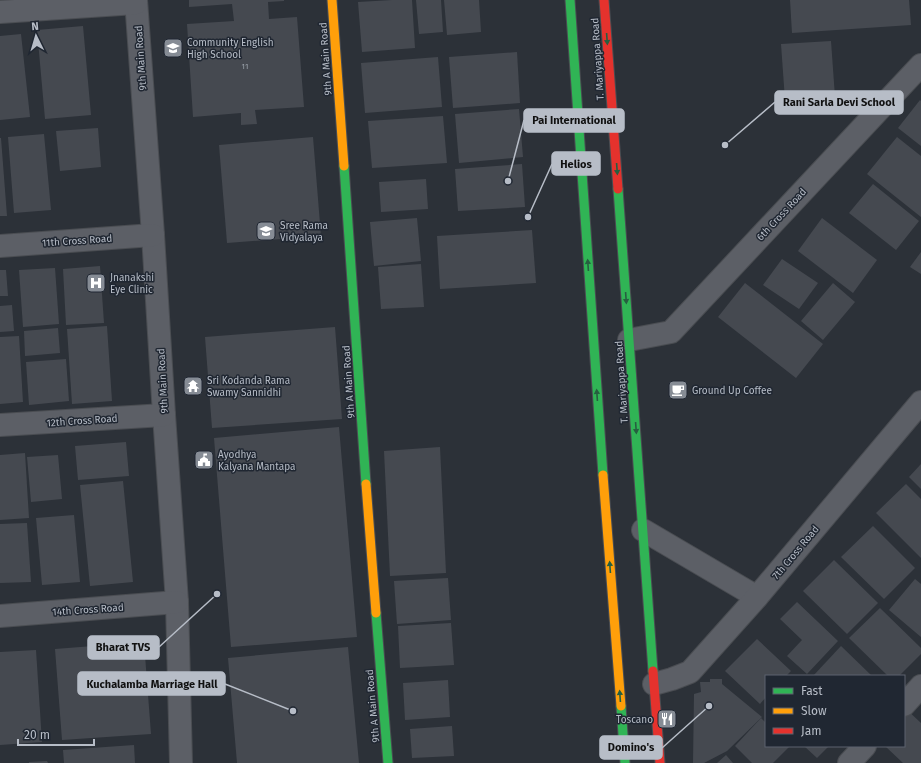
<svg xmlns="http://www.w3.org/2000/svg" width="921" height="763" font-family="'Fira Sans',sans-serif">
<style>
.building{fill:#454950}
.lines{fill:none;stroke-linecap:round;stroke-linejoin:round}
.street-casing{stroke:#4a4d52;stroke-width:24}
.fast-casing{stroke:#4a4d52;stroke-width:11}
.slow-casing{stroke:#4a4d52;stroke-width:11}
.jam-casing{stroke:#4a4d52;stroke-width:11}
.street{stroke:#5c5f66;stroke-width:22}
.fast{stroke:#30b455;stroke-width:9}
.slow{stroke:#ff9f0a;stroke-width:9}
.jam{stroke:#e5322d;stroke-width:9}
.oneway{fill:#265f40}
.labels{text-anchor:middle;stroke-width:3;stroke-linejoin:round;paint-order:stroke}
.number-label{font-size:8px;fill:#9aa0a9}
.poi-label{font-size:10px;fill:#b7bdc7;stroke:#202732;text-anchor:start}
.street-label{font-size:10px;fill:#b7bdc7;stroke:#202732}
.leader{fill:none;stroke:#b7bdc7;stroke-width:1.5}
.callout-dot{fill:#b7bdc7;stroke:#202732;stroke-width:1.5}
.callout{fill:#b7bdc7;stroke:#b7bdc7;stroke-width:1.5}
.callout-label{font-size:11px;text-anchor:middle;font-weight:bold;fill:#111}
</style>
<rect width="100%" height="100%" fill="#2c3138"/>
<g class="building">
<polygon points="189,0 284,0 284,1 268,2 269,19 297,17 304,107 255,110 257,124 241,125 241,113 193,117 187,24 234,21 232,4 189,7"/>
<polygon points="392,0 412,0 415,48 362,52 358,2"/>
<polygon points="416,0 441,0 443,32 419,34"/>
<polygon points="444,0 479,0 481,32 447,35"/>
<polygon points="790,0 909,0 911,25 792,33"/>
<polygon points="83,26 91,115 45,119 37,30"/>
<polygon points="21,34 30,117 0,120 0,36"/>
<polygon points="831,41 836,111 786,114 781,44"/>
<polygon points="517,52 520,103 453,108 449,57"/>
<polygon points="438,57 442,107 365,113 361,63"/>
<polygon points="920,100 921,101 921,146 898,128"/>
<polygon points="519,109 523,157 459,163 455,114"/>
<polygon points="443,116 447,163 372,168 368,121"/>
<polygon points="98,128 101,167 60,171 56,131"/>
<polygon points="44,134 51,210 14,213 8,137"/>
<polygon points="313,137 321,236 227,243 219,145"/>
<polygon points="897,137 921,156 921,217 867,174"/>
<polygon points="0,138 1,138 7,216 0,216"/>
<polygon points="522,164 525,207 458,211 455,169"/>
<polygon points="426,179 428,209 381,212 379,182"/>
<polygon points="873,184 919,221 896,250 849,213"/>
<polygon points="417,218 421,261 374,266 370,222"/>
<polygon points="822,218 877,260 853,293 798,251"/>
<polygon points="532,230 536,283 440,289 437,236"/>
<polygon points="921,252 921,274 910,267"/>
<polygon points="782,259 818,283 799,309 763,285"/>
<polygon points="421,264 424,307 381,309 378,267"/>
<polygon points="100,266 104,323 66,325 63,269"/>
<polygon points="55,268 59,324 23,327 19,270"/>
<polygon points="0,270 6,270 8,296 0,296"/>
<polygon points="745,283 823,344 796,378 718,317"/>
<polygon points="833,283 855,302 823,340 801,321"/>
<polygon points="12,305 14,331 0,332 0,306"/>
<polygon points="107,326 112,401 72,404 67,329"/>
<polygon points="335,327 342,419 212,428 205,337"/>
<polygon points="58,328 60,353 25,356 24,331"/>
<polygon points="19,336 23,402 0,404 0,337"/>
<polygon points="66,359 69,401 29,405 26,362"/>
<polygon points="339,427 357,637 231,647 214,438"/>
<polygon points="126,442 129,476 78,480 75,446"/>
<polygon points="440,447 446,573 390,576 384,451"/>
<polygon points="25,453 29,518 0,520 0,455"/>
<polygon points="58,455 62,499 31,502 27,457"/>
<polygon points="921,464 921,489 909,477"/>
<polygon points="123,481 133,582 90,586 80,485"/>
<polygon points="906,484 921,499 921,558 876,513"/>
<polygon points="74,515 80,582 42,585 36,518"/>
<polygon points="27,523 31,582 0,583 0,524"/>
<polygon points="873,526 915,568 884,599 841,557"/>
<polygon points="834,560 878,603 847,634 803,591"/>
<polygon points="448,578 451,620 397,624 394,581"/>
<polygon points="915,579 921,584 921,637 889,610"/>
<polygon points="797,602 838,641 807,674 787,656 802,640 780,619"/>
<polygon points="880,608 921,648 921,654 899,676 888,676 849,638"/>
<polygon points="451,623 454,665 400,668 398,626"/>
<polygon points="757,639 791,671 786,676 766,676 766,697 760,704 725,671"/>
<polygon points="144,642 151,734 62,740 55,649"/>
<polygon points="841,646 872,676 813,676"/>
<polygon points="348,647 359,763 237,763 228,658"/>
<polygon points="36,650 42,742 0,745 0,652"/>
<polygon points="710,679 722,679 722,684 762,717 727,751 704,763 693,763 694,694 701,692 700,682 710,682"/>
<polygon points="448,680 450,717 405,720 403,683"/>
<polygon points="905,708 921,723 921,763 903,763 885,746 904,746 904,709"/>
<polygon points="761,718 766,723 766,746 790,746 773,763 752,763 735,746"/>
<polygon points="452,726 454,756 412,758 410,729"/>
<polygon points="134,745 135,763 64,763 63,750"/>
<polygon points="804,746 829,746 817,758"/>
<polygon points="726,755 733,763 717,763"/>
<polygon points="47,761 48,763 29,763 29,762"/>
</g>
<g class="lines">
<g class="street-casing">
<g id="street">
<polyline points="136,0 153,235 164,415 177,602 181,763"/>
<polyline points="0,12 136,3"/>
<polyline points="0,246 153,235"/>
<polyline points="629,340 671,332 921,65"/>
<polyline points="0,425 164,415"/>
<polyline points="643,530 757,597"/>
<polyline points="0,616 177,602"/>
<polyline points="654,684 672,679 690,672 757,597 921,402"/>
<polyline points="904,705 921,686"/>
<polyline points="849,763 865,746"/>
</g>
</g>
<g class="fast-casing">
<g id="fast">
<polyline points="570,0 603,475"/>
<polyline points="344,166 366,484"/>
<polyline points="618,189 653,671"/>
<polyline points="376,613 388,763"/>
<polyline points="621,706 625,763"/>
</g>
</g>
<g class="slow-casing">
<g id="slow">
<polyline points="332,0 344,166"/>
<polyline points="603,475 621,706"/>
<polyline points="366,484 376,613"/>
</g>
</g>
<g class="jam-casing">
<g id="jam">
<polyline points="604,0 618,189"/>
<polyline points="653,671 660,763"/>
</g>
</g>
<use href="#street" class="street"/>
<use href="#fast" class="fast"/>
<use href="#slow" class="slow"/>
<use href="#jam" class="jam"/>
</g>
<defs><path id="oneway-solid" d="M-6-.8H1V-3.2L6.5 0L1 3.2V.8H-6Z"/></defs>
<g class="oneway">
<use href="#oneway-solid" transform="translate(607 39) rotate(86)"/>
<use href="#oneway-solid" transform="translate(617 169) rotate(86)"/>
<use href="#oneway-solid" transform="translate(588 265) rotate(-94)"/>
<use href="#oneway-solid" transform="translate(626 298) rotate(86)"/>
<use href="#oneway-solid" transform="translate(597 395) rotate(-94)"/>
<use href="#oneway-solid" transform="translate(636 428) rotate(86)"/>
<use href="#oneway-solid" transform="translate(610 567) rotate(-94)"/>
<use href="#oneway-solid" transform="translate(620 696) rotate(-94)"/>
</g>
<defs>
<g id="school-square" transform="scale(1)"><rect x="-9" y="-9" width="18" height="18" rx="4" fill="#868c95" stroke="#202732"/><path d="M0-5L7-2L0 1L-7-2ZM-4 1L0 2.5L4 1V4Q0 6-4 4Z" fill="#fff"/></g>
<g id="hospital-square" transform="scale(1)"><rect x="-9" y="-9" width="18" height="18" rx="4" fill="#868c95" stroke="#202732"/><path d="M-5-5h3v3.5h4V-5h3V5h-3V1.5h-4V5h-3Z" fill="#fff"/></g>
<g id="temple-square" transform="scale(1)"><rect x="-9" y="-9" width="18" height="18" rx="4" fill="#868c95" stroke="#202732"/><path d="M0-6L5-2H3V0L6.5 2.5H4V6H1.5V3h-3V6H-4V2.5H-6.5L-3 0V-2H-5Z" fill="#fff"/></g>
<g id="cafe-square" transform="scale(1)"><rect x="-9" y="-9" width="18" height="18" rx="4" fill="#868c95" stroke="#202732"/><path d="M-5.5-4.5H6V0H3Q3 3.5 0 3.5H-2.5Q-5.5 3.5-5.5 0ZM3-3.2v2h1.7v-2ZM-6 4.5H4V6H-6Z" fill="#fff"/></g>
<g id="civic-square" transform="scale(1)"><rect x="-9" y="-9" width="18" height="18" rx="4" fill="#868c95" stroke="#202732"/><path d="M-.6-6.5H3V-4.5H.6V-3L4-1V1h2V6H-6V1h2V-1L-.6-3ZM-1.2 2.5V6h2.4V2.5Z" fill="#fff"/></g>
<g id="restaurant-square" transform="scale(1)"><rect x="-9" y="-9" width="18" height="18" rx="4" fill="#868c95" stroke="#202732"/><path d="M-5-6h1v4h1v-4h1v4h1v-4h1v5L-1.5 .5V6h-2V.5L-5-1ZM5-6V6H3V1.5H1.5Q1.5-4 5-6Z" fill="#fff"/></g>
</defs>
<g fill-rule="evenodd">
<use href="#school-square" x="173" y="48"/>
<use href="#school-square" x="266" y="231"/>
<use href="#hospital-square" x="96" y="283"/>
<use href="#temple-square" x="193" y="386"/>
<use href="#cafe-square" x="678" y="390"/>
<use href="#civic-square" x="204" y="460"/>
<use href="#restaurant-square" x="667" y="719"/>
</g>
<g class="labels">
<g class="number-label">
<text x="245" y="69">11</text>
</g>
<g class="poi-label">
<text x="187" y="46">Community English<tspan x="187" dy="12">High School</tspan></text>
<text x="280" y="229">Sree Rama<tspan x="280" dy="12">Vidyalaya</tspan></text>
<text x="110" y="281">Jnanakshi<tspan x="110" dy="12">Eye Clinic</tspan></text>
<text x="207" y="384">Sri Kodanda Rama<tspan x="207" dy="12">Swamy Sannidhi</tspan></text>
<text x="692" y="394">Ground Up Coffee</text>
<text x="218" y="458">Ayodhya<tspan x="218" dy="12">Kalyana Mantapa</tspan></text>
<text x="653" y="723" text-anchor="end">Toscano</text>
</g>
<g class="street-label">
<text transform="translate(140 58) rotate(-94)" y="4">9th Main Road</text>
<text transform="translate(325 59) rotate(-94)" y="4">9th A Main Road</text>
<text transform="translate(597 59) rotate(-94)" y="4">T. Mariyappa Road</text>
<text transform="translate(781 214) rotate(-47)" y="4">6th Cross Road</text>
<text transform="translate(77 240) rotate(-4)" y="4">11th Cross Road</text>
<text transform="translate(162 381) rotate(-93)" y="4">9th Main Road</text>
<text transform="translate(348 382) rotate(-94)" y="4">9th A Main Road</text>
<text transform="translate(621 382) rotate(-94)" y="4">T. Mariyappa Road</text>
<text transform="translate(82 420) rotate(-4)" y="4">12th Cross Road</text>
<text transform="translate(795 552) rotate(-50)" y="4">7th Cross Road</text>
<text transform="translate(88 609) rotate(-4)" y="4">14th Cross Road</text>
<text transform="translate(372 706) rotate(-95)" y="4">9th A Main Road</text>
</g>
</g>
<path class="leader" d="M725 145L775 102M508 181L524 120M528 217L552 164M217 594L159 647M293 711L225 684M709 706L662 748"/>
<g class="callout-dot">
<circle cx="725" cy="145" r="4"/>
<circle cx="508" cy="181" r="4"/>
<circle cx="528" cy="217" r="4"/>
<circle cx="217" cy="594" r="4"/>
<circle cx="293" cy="711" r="4"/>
<circle cx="709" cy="706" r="4"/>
</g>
<g class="callout">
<rect x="775" y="91" width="128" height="23" rx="4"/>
<rect x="524" y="109" width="100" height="23" rx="4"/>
<rect x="552" y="152" width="48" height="23" rx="4"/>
<rect x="88" y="636" width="71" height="23" rx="4"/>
<rect x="78" y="672" width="147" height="23" rx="4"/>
<rect x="600" y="736" width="62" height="23" rx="4"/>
</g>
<g class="callout-label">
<text x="839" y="106">Rani Sarla Devi School</text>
<text x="574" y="124">Pai International</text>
<text x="576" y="168">Helios</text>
<text x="123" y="651">Bharat TVS</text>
<text x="152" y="688">Kuchalamba Marriage Hall</text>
<text x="631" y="751">Domino's</text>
</g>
<rect x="765" y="675" width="140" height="72" fill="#202732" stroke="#5c636e"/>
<rect x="773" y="688" width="20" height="6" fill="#30b455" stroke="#5c636e"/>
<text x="801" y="695" font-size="12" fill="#b7bdc7">Fast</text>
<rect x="773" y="708" width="20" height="6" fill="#ff9f0a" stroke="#5c636e"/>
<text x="801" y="715" font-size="12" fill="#b7bdc7">Slow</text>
<rect x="773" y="728" width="20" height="6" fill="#e5322d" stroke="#5c636e"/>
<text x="801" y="735" font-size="12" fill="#b7bdc7">Jam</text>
<g transform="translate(36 36) rotate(355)" stroke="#202732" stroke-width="3" paint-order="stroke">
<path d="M0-3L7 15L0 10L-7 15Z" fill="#b7bdc7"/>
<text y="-6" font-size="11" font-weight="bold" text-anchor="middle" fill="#b7bdc7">N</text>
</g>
<path d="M18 739v6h76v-6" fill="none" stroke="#b7bdc7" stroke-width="2"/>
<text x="24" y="739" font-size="12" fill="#b7bdc7" stroke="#202732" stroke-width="3" paint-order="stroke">20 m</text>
</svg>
